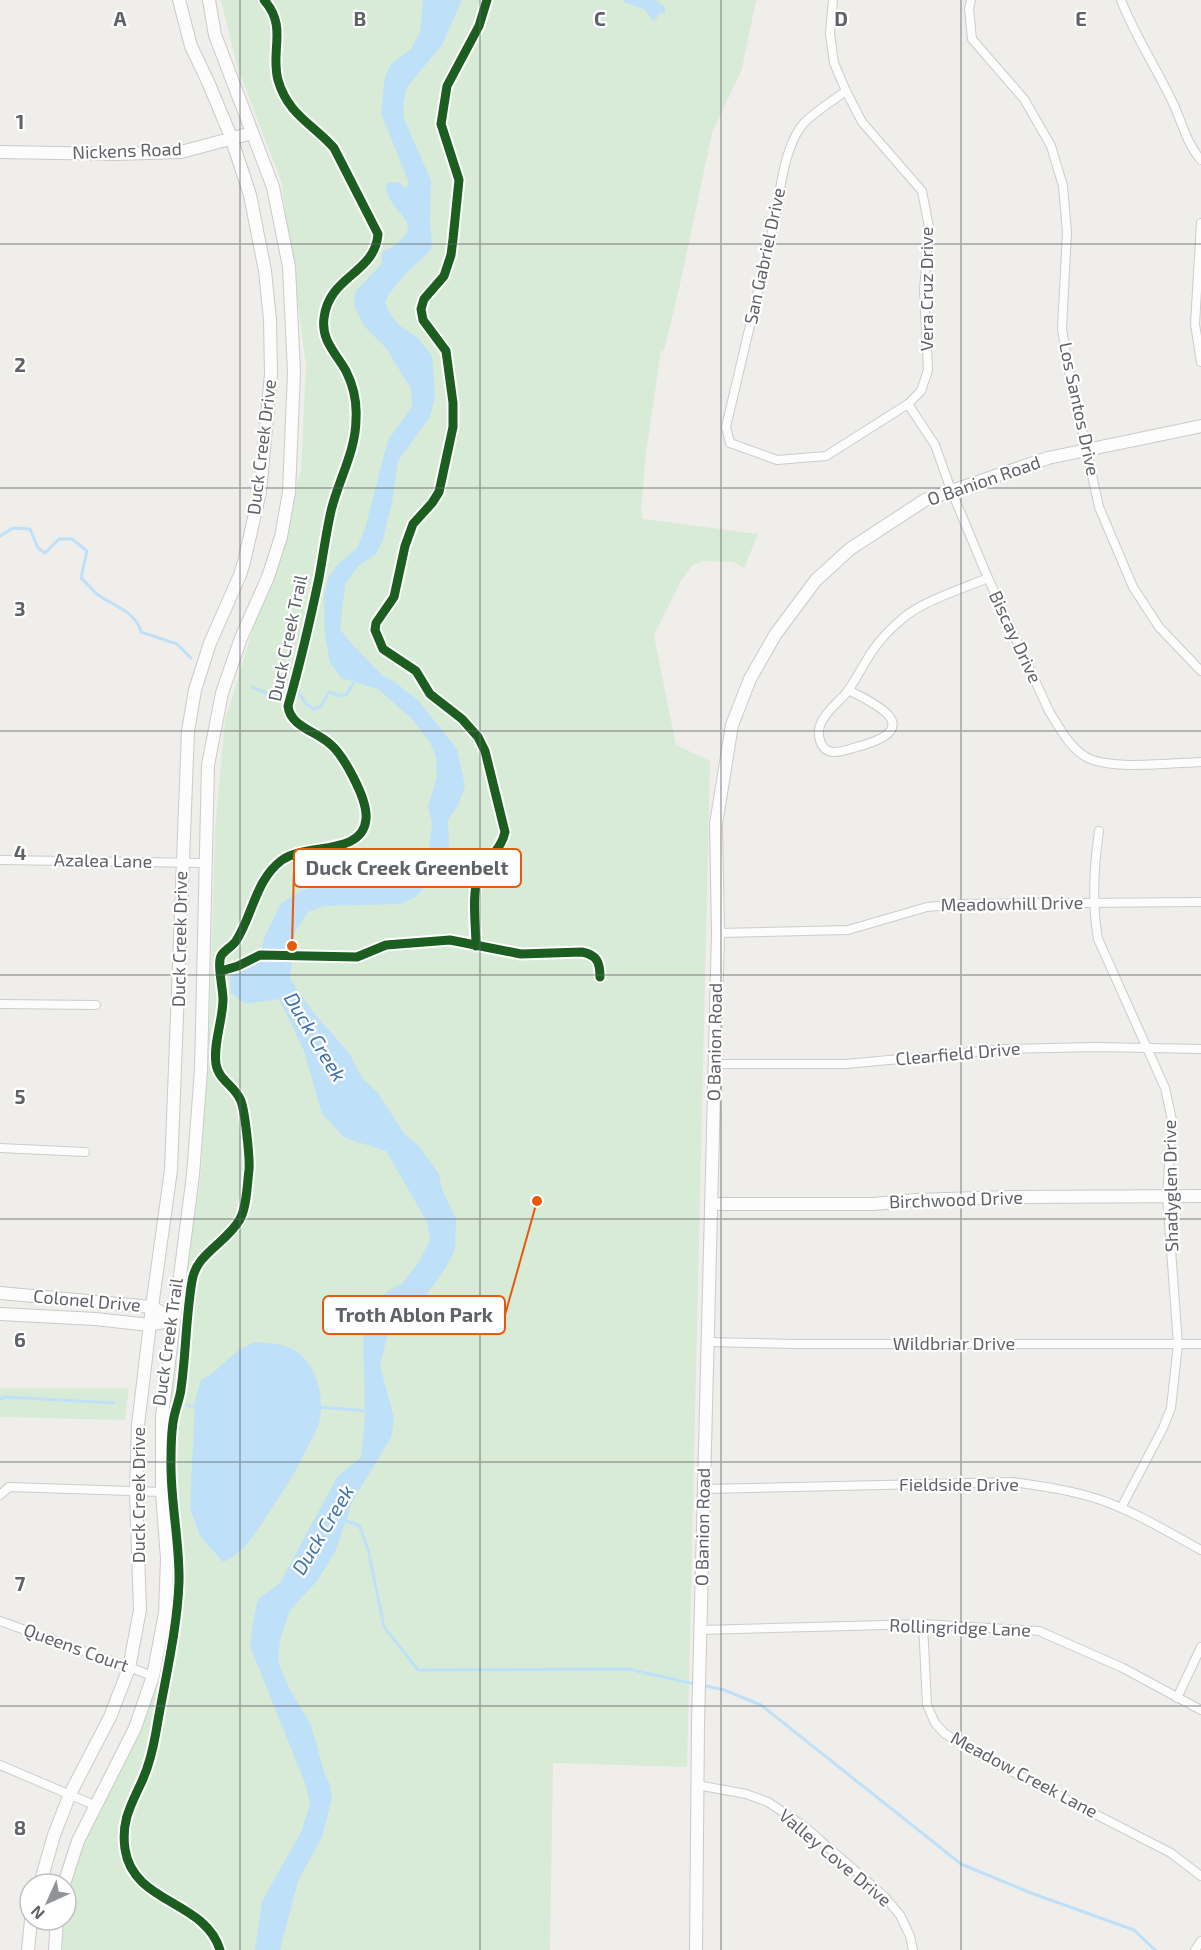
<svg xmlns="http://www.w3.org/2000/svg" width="1201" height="1950" font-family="'Exo 2',sans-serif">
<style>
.green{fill:#d8ebd6}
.water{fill:#bfe0f9}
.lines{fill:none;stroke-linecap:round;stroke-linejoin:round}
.stream{stroke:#bfe0f9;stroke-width:3}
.street-casing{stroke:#cbcccc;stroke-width:10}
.secondary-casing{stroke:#cacacb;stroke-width:14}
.street{stroke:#fdfcfc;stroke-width:8}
.secondary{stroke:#fdfcfc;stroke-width:12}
.cycleway-casing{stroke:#fff;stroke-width:13}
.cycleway{stroke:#1b5e20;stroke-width:9}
.grid{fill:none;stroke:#5f6368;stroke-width:1.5;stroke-opacity:0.55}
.labels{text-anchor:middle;stroke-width:4.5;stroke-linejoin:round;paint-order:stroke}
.street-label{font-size:18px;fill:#5f6368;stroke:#fff}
.water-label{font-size:20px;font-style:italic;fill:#4174aa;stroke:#fff}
.grid-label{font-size:20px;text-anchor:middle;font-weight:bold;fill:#5f6368;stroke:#fff;stroke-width:4.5;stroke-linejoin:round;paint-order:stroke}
.leader{fill:none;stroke:#e8590c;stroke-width:2}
.callout-dot{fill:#e8590c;stroke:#fff;stroke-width:2}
.callout{fill:#fff;stroke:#e8590c;stroke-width:2}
.callout-label{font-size:20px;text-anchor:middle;font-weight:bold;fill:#5f6368}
</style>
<rect width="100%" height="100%" fill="#efeeea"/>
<g class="green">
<polygon points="221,0 756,0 742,69 712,133 681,280 664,351 661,351 646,453 641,511 643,519 758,534 744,568 733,562 704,561 692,565 681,581 654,635 676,745 710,761 687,1767 553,1763 550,1950 60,1950 62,1920 66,1920 66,1897 80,1844 137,1731 172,1550 166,1471 169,1417 190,1247 201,1174 210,1011 215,828 225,720 301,471 306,364 281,181 237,66"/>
<polygon points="0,1388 129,1388 125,1420 0,1417"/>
</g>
<g class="water">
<path d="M423 0H462L442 45 407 87 403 105 404 119 431 180 430 224 432 244 430 251 407 272 389 294 385 303 391 315 400 326 418 338 432 356 435 396 430 417 398 461 392 503 383 540 376 554 358 566 345 585 340 629 349 641 383 676 396 683 418 700 457 749 465 786 458 805 448 820 449 849 445 867 414 898 400 904 324 906 308 912 295 932 290 979 314 1013 349 1053 362 1078 378 1093 405 1135 419 1146 439 1174 442 1189 456 1219 455 1250 445 1269 425 1297 401 1316 388 1333 380 1366 394 1418 391 1438 353 1500 335 1552 317 1581 290 1610 280 1640 278 1661 289 1688 311 1725 324 1772 330 1785 332 1798 322 1837 298 1881 280 1950H255L262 1901 301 1832 310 1804 305 1783 250 1646 253 1621 258 1599 280 1583 337 1477 361 1457 365 1417 363 1322 371 1307 387 1291 402 1283 418 1263 430 1240 427 1222 386 1151 345 1138 322 1114 304 1051 279 999 246 1004 231 993 230 978 237 966 259 961 264 938 281 903 302 890 331 883 390 881 411 877 428 857 432 824 428 807 437 776 436 756 429 741 411 718 378 689 341 678 330 662 325 636 324 597 328 578 337 565 357 548 366 525 388 440 412 407 411 389 386 348 364 326 354 306 355 292 382 263V252C439 223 384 215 386 183L399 182 405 188 409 183 381 113 385 77 391 64 411 49 420 32Z"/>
<polygon points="624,0 655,0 665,7 665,13 658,14 657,18 653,21 644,9 624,2"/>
<path d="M256 1342C267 1343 278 1343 288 1347 316 1358 326 1397 319 1423 317 1430 313 1437 309 1444 299 1467 286 1487 272 1508 259 1527 246 1553 223 1562L200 1536 190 1508 195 1400 201 1380C221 1371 232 1349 256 1342Z"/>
</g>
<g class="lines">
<g class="stream">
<path d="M0 536 13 528 30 529 38 548 45 553 59 539H72L87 551 81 578C87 583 92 590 98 595 113 605 137 613 141 632L177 644 191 658"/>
<polyline points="252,687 282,699 289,690 297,690 306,704 314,709 321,706 329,692 341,696 347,694 355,680"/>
<polyline points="0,1399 6,1397 114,1403"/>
<polyline points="187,1405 197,1407"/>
<polyline points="318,1407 368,1411"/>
<polyline points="343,1520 359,1525 368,1549 384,1627 418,1670 628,1669 695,1684"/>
<polyline points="702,1685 724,1690 761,1705 961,1864 1031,1893 1134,1930 1155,1950"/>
</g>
<g class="street-casing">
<g id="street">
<path d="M833 0 830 34 834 63 846 91 862 122 922 191 929 227 924 290 928 370 921 391 908 404 826 456 777 460 730 443 726 427 776 215C780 187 786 138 808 119 820 109 833 100 846 91"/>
<polyline points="971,0 969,9 972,39 1024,99 1051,146 1063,186 1067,232 1062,329 1069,371 1099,507 1133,587 1159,627 1201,671"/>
<path d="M1121 0C1134 34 1154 64 1170 97 1181 117 1185 142 1201 160"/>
<polyline points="1201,223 1195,324 1201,362"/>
<path d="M908 404 935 445 951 490 988 578 1049 711C1059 727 1070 749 1088 758 1113 770 1172 763 1201 762"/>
<path d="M848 690C877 704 923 727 864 745 854 747 842 753 833 752 820 751 816 734 821 723 826 711 839 702 847 692 856 680 863 665 871 653 879 641 891 628 902 619 920 602 964 588 988 578"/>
<path d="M1099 831C1094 865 1092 905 1098 939L1165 1088 1172 1120 1167 1196 1178 1344 1171 1408 1163 1428 1121 1508"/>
<polyline points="0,860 205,863"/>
<polyline points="718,933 848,930 927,907 963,904 1201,902"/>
<polyline points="0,1004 96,1005"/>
<polyline points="714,1064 846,1064 1006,1049 1096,1047 1201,1049"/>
<polyline points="0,1148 85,1152"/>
<polyline points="707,1342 794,1344 1201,1344"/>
<path d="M704 1489 1012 1482C1041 1486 1070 1490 1098 1499 1134 1511 1168 1532 1201 1550"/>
<polyline points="0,1495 9,1487 162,1492"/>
<polyline points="0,1621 153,1676"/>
<polyline points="923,1624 927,1705 935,1723 944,1733 978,1754 1171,1853 1201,1876"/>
<polyline points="700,1630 923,1624 1039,1631 1123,1668 1201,1710"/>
<polyline points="1177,1698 1201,1647"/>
<polyline points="0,1765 94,1805"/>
<polyline points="697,1785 746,1794 768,1802 805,1827 884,1896 900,1915 910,1936 913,1950"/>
<polyline points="1195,1950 1201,1941"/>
</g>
</g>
<g class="secondary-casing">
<g id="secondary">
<polyline points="0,152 116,154 181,152 252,133"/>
<polyline points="711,1204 874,1204 915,1200 1010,1197 1201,1196"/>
<polyline points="0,1293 152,1307 174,1320"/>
<polyline points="0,1314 95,1319 150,1325 174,1320"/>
<polyline points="40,1884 54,1835 70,1794 110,1717 129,1668 140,1610 136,1493 138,1425 152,1307 171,1170 188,731 195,690 210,643 240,575 244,562 260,492 271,374 270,320 265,271 250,195 231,137 209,84 191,46 179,0"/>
<polyline points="64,1884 78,1841 135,1728 153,1676 165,1613 167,1559 162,1492 162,1416 193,1175 201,1070 208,765 222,693 241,638 268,577 281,537 289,492 294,372 289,267 273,187 215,35 209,0"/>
<polyline points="28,1950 31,1920"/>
<polyline points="55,1950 57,1920"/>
<polyline points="696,1950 698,1724 718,933 716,824 732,725 750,679 775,635 816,580 850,549 925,500 1048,458 1201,426"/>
</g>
</g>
<use href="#street" class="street"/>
<use href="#secondary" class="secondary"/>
<g class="cycleway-casing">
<g id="cycleway">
<path d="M476 946C476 926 471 893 479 875 485 860 502 849 505 832L485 751 478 737 462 719 430 694 416 671 383 649 375 630 376 623 394 597 405 546 413 524 432 503 439 492 453 427V403L446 351 423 320 421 309 424 299 444 276 451 255 453 239 459 180 441 124 447 86 479 26 487 0"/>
<path d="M221 971 238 966 260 955 357 957 386 945 450 940 521 954 582 952C597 955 600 962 600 977"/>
<path d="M220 1950C205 1900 133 1904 125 1849 121 1821 131 1805 142 1781 149 1766 153 1749 156 1732 164 1683 177 1633 179 1582 180 1542 170 1501 171 1460 171 1446 171 1431 174 1417 176 1407 180 1398 181 1389 186 1353 186 1316 192 1281 196 1253 227 1243 240 1219 247 1206 247 1185 249 1170 250 1160 245 1107 240 1099 234 1086 218 1079 216 1064 213 1043 223 1020 223 999 223 989 217 964 221 956 224 950 232 947 236 941 253 915 255 880 282 860 306 843 363 856 366 819 368 800 344 755 329 743 315 731 290 726 288 706 300 664 310 621 319 578 323 556 326 533 331 511 338 481 356 451 356 419 357 403 353 385 346 371 336 353 321 341 324 318 329 275 375 274 378 234L334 148C313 124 288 115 278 80 270 50 288 27 264 0"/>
</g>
</g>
<use href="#cycleway" class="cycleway"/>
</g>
<path class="grid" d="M240 0V1950M480 0V1950M721 0V1950M961 0V1950M0 244H1201M0 488H1201M0 731H1201M0 975H1201M0 1219H1201M0 1462H1201M0 1706H1201"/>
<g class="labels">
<g class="street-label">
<text transform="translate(127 151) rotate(-2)" y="6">Nickens Road</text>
<text transform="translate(765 256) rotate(-78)" y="6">San Gabriel Drive</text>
<text transform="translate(927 289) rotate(-90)" y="6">Vera Cruz Drive</text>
<text transform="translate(1079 409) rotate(78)" y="6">Los Santos Drive</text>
<text transform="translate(262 447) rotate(-83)" y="6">Duck Creek Drive</text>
<text transform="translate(984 481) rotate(-19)" y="6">O Banion Road</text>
<text transform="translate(1015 637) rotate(65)" y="6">Biscay Drive</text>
<text transform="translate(288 638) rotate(-78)" y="6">Duck Creek Trail</text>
<text transform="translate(103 861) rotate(1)" y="6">Azalea Lane</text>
<text transform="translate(1012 904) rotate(-1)" y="6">Meadowhill Drive</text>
<text transform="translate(180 939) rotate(-89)" y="6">Duck Creek Drive</text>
<text transform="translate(715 1042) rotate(-89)" y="6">O Banion Road</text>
<text transform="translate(958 1054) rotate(-5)" y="6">Clearfield Drive</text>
<text transform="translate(1171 1186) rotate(-91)" y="6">Shadyglen Drive</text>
<text transform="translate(956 1200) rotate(-2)" y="6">Birchwood Drive</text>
<text transform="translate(87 1301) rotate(5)" y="6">Colonel Drive</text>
<text transform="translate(168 1342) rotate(-82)" y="6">Duck Creek Trail</text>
<text x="954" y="1350">Wildbriar Drive</text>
<text x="959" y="1491">Fieldside Drive</text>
<text transform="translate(139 1495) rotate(-90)" y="6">Duck Creek Drive</text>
<text transform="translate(703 1527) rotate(-89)" y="6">O Banion Road</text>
<text transform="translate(960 1628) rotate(2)" y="6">Rollingridge Lane</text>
<text transform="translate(76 1648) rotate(20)" y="6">Queens Court</text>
<text transform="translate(1024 1775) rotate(28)" y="6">Meadow Creek Lane</text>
<text transform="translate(835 1858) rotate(40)" y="6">Valley Cove Drive</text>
</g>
<g class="water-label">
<text transform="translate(315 1037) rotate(59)" y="7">Duck Creek</text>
<text transform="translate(323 1530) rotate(-59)" y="7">Duck Creek</text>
</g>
</g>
<g class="grid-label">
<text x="120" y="26">A</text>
<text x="360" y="26">B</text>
<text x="600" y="26">C</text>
<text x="841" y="26">D</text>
<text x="1081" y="26">E</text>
<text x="20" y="129">1</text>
<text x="20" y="372">2</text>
<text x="20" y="616">3</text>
<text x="20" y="860">4</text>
<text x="20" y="1104">5</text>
<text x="20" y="1347">6</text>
<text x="20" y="1591">7</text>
<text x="20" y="1835">8</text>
</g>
<path class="leader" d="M292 946L294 868M537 1201L505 1315"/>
<g class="callout-dot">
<circle cx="292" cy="946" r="6"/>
<circle cx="537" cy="1201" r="6"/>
</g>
<g class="callout">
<rect x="294" y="849" width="227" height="38" rx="6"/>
<rect x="323" y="1296" width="182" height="38" rx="6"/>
</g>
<g class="callout-label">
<text x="407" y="875">Duck Creek Greenbelt</text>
<text x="414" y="1322">Troth Ablon Park</text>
</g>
<g transform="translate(48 1902) rotate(225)"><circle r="28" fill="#ffffff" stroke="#bfc1c3" stroke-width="1.5"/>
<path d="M0-4.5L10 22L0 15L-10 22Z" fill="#919496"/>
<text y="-9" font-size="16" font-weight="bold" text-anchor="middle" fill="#5f6368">N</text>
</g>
</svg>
